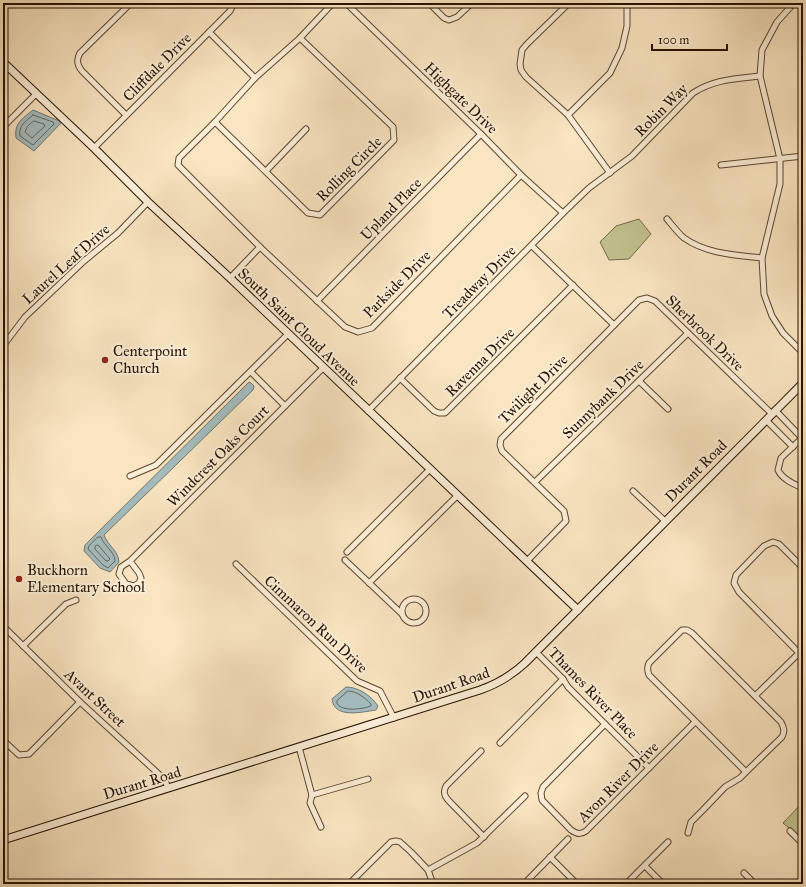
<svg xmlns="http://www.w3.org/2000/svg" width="806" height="887" font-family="'IM FELL Great Primer',serif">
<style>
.green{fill:#c2c390;stroke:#746a48}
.water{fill:#a4bcbe;stroke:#717872}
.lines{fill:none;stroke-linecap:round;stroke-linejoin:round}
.shore{stroke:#64665f;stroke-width:1}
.street-casing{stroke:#5a4630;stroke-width:7}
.secondary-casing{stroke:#251100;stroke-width:9}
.street{stroke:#fbeed7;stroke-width:5}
.secondary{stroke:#fbeed7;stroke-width:7}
.poi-dot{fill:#8f2418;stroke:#fbeed7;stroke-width:1.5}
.labels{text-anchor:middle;stroke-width:4;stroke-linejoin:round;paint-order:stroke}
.street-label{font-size:15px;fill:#251100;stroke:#fbeed7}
.poi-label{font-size:15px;fill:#251100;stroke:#fbeed7;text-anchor:start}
</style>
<rect width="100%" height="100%" fill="#f9e5c1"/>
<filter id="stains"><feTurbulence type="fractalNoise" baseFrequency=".005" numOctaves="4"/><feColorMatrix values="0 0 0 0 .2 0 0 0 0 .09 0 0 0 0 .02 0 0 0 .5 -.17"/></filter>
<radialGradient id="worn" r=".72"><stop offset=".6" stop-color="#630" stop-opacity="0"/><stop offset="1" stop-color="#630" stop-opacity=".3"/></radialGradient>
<g class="green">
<polygon points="639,219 651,234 629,259 609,260 600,242 616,226"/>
<polygon points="803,802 803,840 790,827 789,828 783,823"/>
</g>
<g class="water">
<path d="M33 110 62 122 34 151 16 138C14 123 22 119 33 110Z"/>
<path d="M249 382 251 383 254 386 253 390 104 535C108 546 118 550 119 562L110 572 100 568 84 551 85 545Z"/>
<path d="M346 687C359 687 371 696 378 706L376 710C362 712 334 719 332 699Z"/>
</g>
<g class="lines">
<g class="shore">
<path d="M33 115 53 122 54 124 33 145 20 136C18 126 26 121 33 115Z"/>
<polygon points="34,121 44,124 45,126 32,138 25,132 27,127"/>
<path d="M98 537H101C104 546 115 552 115 561L108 568 103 565 88 549 89 546Z"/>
<polygon points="97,545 99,546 110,559 108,561 106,561 95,549 95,547"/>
<path d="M348 691C357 691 365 698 371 704V706C363 709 343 712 337 704V701Z"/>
</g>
<g class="street-casing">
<g id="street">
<polyline points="337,3 332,4 300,38 255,78 215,122 179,158 178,165 260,247 345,327 358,332 372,328 521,175"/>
<polyline points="341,3 348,5 481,134 521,175 563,213"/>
<polyline points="429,3 444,18 449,20 457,17 472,3"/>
<polyline points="570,3 568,4 527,44 522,50 520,64 521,70 526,77 568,115 610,173"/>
<polyline points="626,3 662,4 669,3"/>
<polyline points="794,3 777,22 762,50 760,76 780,159 780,184 762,258 764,294 772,316 783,333 803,353"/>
<polyline points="209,32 255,78"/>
<path d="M126 115 82 71C77 65 76 60 80 53L131 3"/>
<polyline points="568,115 610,73 622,48 627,26 627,3"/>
<polyline points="215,122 308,213 320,215 394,140 393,127 300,38"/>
<polyline points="3,127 36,94"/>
<polyline points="94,148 230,11 234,3"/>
<polyline points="721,165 803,156"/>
<polyline points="266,171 306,129"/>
<path d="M667 219C672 225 678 233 684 238 707 254 735 255 762 258"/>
<polyline points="532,246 614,325"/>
<polyline points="230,278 260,247"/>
<polyline points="317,301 481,134"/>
<polyline points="3,346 25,317 84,261 118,233 148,202"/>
<polyline points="251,372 285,406"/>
<polyline points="400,378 434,411 439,413 445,413 573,285"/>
<polyline points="639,381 668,409"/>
<polyline points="775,410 802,438"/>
<path d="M368 411 563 213 589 188 632 156 693 93C715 79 735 79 760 76"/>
<polyline points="766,420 793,447"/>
<path d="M803 437 781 458 778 470C782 479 793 484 803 488"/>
<polyline points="130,476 156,465 288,334"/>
<polyline points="535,482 688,333"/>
<polyline points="633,491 665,521"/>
<polyline points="347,552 430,469"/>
<polyline points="345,560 402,614"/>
<polyline points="130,561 121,567 119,574 126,584 134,586 139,583 141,578 139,573 130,561 323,368"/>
<polyline points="527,561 566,521 564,511 502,451 500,445 501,439 639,300 647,298 655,301 772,414"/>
<polyline points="236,564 357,681 380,691 394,718"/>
<polyline points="803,568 779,544 773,542 764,546 736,575 734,583 739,592 803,657"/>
<polyline points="369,583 457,496"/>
<circle cx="414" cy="611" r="12"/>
<polyline points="3,626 80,702 162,777 169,788"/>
<polyline points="23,646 66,604 76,600"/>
<polyline points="536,652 563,679 568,687 649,768"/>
<polyline points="755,696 799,653"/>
<path d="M605 724 543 787 541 793 542 800 571 830C577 834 580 835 586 831L695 722"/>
<polyline points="3,740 19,755 29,754 80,702"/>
<polyline points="500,743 563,679"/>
<polyline points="299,747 312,795 310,803 321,827"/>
<path d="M481 751 446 786C443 792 444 796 449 801L484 837"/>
<polyline points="312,795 368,779"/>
<polyline points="790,831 803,844"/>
<path d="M688 833 691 822 703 810 725 787 740 778 750 768 782 737C785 731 784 728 781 722L692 633 687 630H682L649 663C647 667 647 670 649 675L746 772"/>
<polyline points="550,857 577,884"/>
<polyline points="645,866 663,884"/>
<polyline points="428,870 477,843 525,796"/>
<polyline points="744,873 755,884"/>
<polyline points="349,884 391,842 396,841 400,842 411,852 428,870 433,884"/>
<polyline points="524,884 568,839"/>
<polyline points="626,884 668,842"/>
</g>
</g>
<g class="secondary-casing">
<g id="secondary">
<polyline points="3,62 94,148 148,202 230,278 578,610"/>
<path d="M3 840 480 690C497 684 511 676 525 663L803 383"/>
</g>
</g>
<use href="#street" class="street"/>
<use href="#secondary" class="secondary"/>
</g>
<g class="poi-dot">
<circle cx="105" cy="360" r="4"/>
<circle cx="19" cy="579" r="4"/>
</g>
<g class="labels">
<g class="street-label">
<text transform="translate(157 67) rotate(-45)" y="5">Cliffdale Drive</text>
<text transform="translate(461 98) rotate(44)" y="5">Highgate Drive</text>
<text transform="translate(661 110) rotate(-45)" y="5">Robin Way</text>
<text transform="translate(349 169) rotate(-45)" y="5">Rolling Circle</text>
<text transform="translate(391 209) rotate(-46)" y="5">Upland Place</text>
<text transform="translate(66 264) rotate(-42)" y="5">Laurel Leaf Drive</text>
<text transform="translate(479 282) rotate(-45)" y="5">Treadway Drive</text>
<text transform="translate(397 284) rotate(-45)" y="5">Parkside Drive</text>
<text transform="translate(299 327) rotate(44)" y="5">South Saint Cloud Avenue</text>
<text transform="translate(705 333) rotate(44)" y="5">Sherbrook Drive</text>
<text transform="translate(480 362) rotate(-45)" y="5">Ravenna Drive</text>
<text transform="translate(533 389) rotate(-45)" y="5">Twilight Drive</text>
<text transform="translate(603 399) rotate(-44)" y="5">Sunnybank Drive</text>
<text transform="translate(218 456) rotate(-45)" y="5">Windcrest Oaks Court</text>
<text transform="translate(696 471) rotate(-45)" y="5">Durant Road</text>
<text transform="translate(316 624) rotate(43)" y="5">Cimmaron Run Drive</text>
<text transform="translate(451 685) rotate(-19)" y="5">Durant Road</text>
<text transform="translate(593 693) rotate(46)" y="5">Thames River Place</text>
<text transform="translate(95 698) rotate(43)" y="5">Avant Street</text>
<text transform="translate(618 782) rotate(-45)" y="5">Avon River Drive</text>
<text transform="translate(142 783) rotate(-17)" y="5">Durant Road</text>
</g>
<g class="poi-label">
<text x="113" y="356">Centerpoint<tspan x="113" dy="17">Church</tspan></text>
<text x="27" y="575">Buckhorn<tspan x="27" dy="17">Elementary School</tspan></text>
</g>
</g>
<rect width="806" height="887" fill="none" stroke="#f9e5c1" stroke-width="16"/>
<rect x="4" y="4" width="798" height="879" fill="none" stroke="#251100" stroke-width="2"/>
<rect x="8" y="8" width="790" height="871" fill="none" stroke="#251100"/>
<path d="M652 44v6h75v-6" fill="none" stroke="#251100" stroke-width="2"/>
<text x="658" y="44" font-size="12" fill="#251100" stroke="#fbeed7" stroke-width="3" paint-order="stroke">100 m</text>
<rect width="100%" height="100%" filter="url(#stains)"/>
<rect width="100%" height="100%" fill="url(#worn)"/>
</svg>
